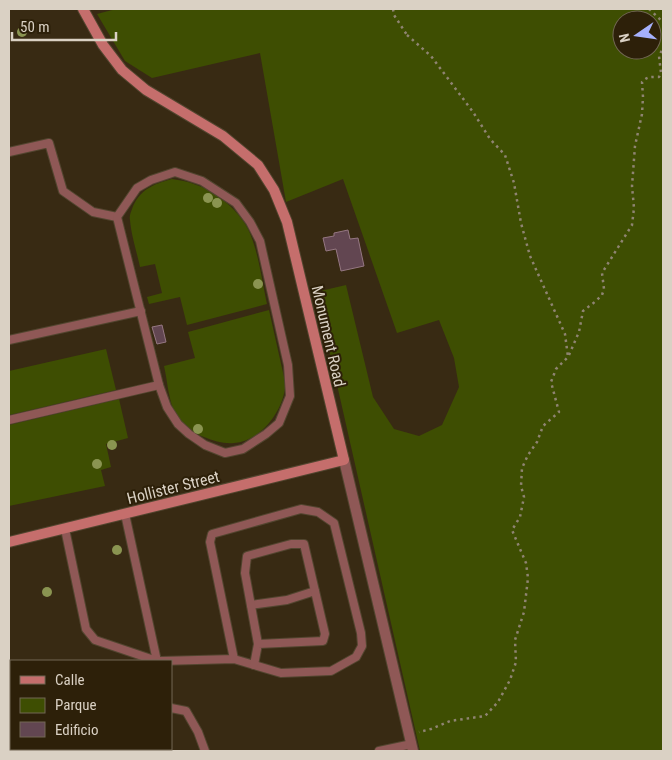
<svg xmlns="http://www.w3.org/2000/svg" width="672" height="760" font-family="'Roboto Condensed',sans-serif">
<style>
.green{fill:#3e4e02;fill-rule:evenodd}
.building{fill:#624651;stroke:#957782}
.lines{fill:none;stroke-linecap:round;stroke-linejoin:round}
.lane-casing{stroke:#52452f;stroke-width:10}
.street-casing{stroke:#52452f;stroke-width:12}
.secondary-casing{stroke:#52452f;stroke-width:12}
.path{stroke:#8f8472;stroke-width:2.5;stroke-dasharray:2.5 4;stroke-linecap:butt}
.lane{stroke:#8f5856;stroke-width:8}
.street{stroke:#8f5856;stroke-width:10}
.secondary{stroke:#c56e6c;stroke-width:10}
.tree{fill:#8a9451}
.labels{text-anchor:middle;stroke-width:4;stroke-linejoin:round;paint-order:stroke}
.street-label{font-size:16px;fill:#dad1c4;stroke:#2d2009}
</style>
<rect width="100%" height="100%" fill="#382a13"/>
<g class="green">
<path d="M116 9H663V751H420L316 292 346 285 373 397 394 429 419 436 442 425 459 387 454 358 439 320 397 333 343 179 286 202 260 53 152 78 125 61 97 14ZM622 20H652V50H622Z"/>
<path d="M172 179C188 181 203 186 216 195 228 203 241 215 248 229 258 249 262 281 267 304L187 325 180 297 149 304 147 297 162 293 155 264 140 267C137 253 131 234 130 220 129 216 131 212 132 209 139 190 153 184 172 179Z"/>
<path d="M269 310 284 377C285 380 286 385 285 388 282 413 260 441 234 443 224 444 214 441 204 437 194 433 183 427 177 417 168 401 168 383 164 366L195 358 188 332Z"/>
<polygon points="106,349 116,390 9,415 9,371"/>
<polygon points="119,399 128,438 106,444 111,467 101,470 105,486 9,506 9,425"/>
</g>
<g class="building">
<polygon points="348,230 350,239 358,238 364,266 341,271 336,249 326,251 323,238 334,236 334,233"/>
<polygon points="162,325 166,342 157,344 152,327"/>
</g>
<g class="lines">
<g class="lane-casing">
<g id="lane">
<polyline points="9,152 49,143 63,191 93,212 117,217"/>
<polygon points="175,172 202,181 236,203 250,222 260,241 288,365 290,396 279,423 266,434 243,449 225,453 205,445 189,434 178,424 167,407 159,385 117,217 137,188 151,180"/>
<polyline points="9,340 141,311"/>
<polyline points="9,420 159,385"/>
<polyline points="125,514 157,661"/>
<polyline points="65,529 86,629 95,640 157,661"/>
<polyline points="251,605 287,600 315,591"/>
<polyline points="160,661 234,659 281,673 331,671 356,657 362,646 361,633 334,523 318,512 301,509 212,534 210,542 234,659"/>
<polyline points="254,665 258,644 323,641 325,634 304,544 291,544 247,556 245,573 258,644"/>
<polyline points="171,708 186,711 198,732 205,751"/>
<polyline points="49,751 51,749"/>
<polyline points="379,751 412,744"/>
</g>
</g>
<g class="street-casing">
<polyline id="street" points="344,460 413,751"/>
</g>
<g class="secondary-casing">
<polyline id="secondary" points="9,542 344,460 287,222 274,190 258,165 223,136 146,90 122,70 103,45 83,9"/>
</g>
<g class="path">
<polyline points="393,9 394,15 407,35"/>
<polyline points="649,9 663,22"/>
<polyline points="407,35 431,56 473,112 490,139 505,155 514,183 521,223 530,256 565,334 568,357 556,369 551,382 559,412 543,426 537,442 528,455 522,468 521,486 524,497 520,517 512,530 526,563 528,578 524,612 515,640 516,662 510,680 498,702 485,716 450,721 431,729 419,732"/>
<path d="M569 355 579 332 583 311 596 301 602 295 604 289 602 273 632 225 634 208 632 186 635 146 642 114 643 97 642 82C647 76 652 77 659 77L661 73 659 56 663 48"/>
</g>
<use href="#lane" class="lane"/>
<use href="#street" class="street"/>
<use href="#secondary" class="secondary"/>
</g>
<g class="tree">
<circle cx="22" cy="32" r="5"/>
<circle cx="208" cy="198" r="5"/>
<circle cx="217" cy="203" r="5"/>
<circle cx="258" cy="284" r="5"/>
<circle cx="198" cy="429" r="5"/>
<circle cx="112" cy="445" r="5"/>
<circle cx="97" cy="464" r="5"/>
<circle cx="117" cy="550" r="5"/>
<circle cx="47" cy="592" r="5"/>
</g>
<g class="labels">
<g class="street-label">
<text transform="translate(329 336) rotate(77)" y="6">Monument Road</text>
<text transform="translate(173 487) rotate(-14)" y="6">Hollister Street</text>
</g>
</g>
<rect width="672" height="760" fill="none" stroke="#dad1c4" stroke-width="20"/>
<rect x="10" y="660" width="162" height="90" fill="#2d2009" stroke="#726754"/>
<rect x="20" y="676" width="25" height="8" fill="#c56e6c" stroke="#726754"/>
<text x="55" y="685" font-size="15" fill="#dad1c4">Calle</text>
<rect x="20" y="698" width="25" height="15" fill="#3e4e02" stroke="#726754"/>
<text x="55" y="710" font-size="15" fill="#dad1c4">Parque</text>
<rect x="20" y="722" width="25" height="15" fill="#624651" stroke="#726754"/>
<text x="55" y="735" font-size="15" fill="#dad1c4">Edificio</text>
<g transform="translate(637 35) rotate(257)"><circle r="24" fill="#2d2009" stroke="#726754"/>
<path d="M0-4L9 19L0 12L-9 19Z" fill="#a6b1fc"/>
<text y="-8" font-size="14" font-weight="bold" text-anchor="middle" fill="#dad1c4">N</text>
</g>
<path d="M12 32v8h104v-8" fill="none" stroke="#dad1c4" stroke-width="2.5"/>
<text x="20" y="32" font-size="15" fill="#dad1c4" stroke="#2d2009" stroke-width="4" paint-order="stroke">50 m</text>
</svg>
